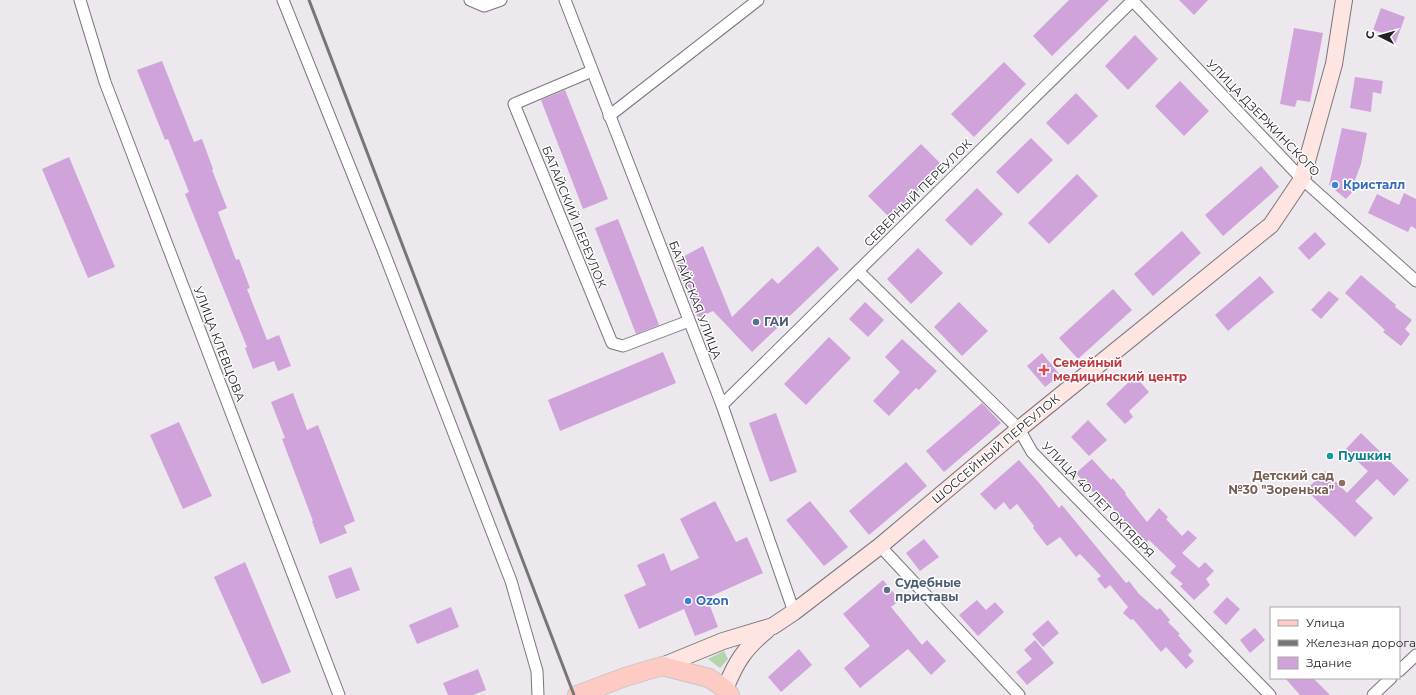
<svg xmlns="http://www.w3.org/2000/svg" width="1416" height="695" font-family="Montserrat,sans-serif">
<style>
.green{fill:#b2d5a9}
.building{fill:#d0a4db}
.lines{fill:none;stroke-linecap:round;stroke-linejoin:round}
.minor-casing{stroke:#7b767d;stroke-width:13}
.secondary-casing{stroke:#7b767d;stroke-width:18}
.primary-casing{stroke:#c6c6c6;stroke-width:20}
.minor{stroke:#fff;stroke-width:11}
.secondary{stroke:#fee5e2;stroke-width:16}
.primary{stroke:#fdcbc4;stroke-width:18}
.rail{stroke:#787579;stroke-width:3}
.shop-dot{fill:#3f7fe0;stroke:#fff;stroke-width:1.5}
.service-dot{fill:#5c6f8a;stroke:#fff;stroke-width:1.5}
.health-dot{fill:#e0444e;stroke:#fff;stroke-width:1.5}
.culture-dot{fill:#0f9aa8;stroke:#fff;stroke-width:1.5}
.education-dot{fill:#8d6e63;stroke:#fff;stroke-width:1.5}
.labels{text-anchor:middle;stroke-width:3;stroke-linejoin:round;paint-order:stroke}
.street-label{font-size:12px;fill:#242225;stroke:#fff}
.shop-label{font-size:12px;font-weight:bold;fill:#366cbe;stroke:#fff;text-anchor:start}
.service-label{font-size:12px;font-weight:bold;fill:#4e5e75;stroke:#fff;text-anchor:start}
.health-label{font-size:12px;font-weight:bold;fill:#be3a42;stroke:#fff;text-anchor:start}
.culture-label{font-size:12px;font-weight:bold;fill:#0d838f;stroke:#fff;text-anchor:start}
.education-label{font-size:12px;font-weight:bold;fill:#785e54;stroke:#fff;text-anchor:end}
</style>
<rect width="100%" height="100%" fill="#ede7ee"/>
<polygon class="green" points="724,651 728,659 720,668 708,659"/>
<g class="building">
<polygon points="1069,0 1109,0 1052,56 1033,36"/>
<polygon points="1179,0 1208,0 1194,15"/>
<polygon points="1381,8 1405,17 1395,44 1381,38 1383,33 1373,30"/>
<polygon points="1294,28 1323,33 1310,102 1297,100 1295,107 1280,104"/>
<polygon points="1135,35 1158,59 1128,90 1105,66"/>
<polygon points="162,61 194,142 202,139 213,169 212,170 227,208 218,212 236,260 239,259 250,288 247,289 267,340 279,335 291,366 278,371 274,361 253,369 245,348 247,347 185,194 189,192 168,139 165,140 137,70"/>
<polygon points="1004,62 1026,84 974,137 951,114"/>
<polygon points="1355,77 1383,81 1381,94 1373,92 1371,112 1350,108"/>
<polygon points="1180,81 1209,111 1184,136 1155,106"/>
<polygon points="565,90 608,199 583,209 541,100"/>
<polygon points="1076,93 1098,116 1068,145 1046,123"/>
<polygon points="1342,128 1367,133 1361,164 1355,180 1360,184 1346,199 1329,185"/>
<polygon points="1031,138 1053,160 1018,194 996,172"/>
<polygon points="921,144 943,166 890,218 868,196"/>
<polygon points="69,157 115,267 88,278 42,169"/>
<polygon points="1261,166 1279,187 1223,236 1205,215"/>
<polygon points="1077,174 1098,196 1049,244 1028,223"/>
<polygon points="977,188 1003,214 971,246 945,220"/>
<polygon points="1404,193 1416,199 1416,229 1411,226 1408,232 1368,213 1377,194 1399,205"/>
<polygon points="618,219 659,325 636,334 595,228"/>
<polygon points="1182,231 1201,253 1153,296 1134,274"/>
<polygon points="1315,232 1326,244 1309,260 1298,248"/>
<polygon points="703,246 732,317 772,278 778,284 818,246 839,269 752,352 713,311 698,318 675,261"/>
<polygon points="918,248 943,273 911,304 887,279"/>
<polygon points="1361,275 1383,294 1396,305 1395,307 1412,320 1405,329 1410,334 1401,346 1383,332 1385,330 1345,293"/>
<polygon points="1260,276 1274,292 1228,331 1215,315"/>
<polygon points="1113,289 1132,310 1078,359 1059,338"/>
<polygon points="1329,291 1339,299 1321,319 1311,310"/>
<polygon points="865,302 884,320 868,337 849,319"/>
<polygon points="959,302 988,331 962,356 934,327"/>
<polygon points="829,337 851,358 806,405 784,384"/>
<polygon points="902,339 937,371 919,390 916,388 889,416 873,401 900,372 885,357"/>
<polygon points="663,352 676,383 560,431 548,400"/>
<polygon points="1042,353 1060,375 1045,387 1027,366"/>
<polygon points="1135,376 1149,392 1129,411 1133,417 1125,424 1106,404"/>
<polygon points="293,393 307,430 318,425 355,521 344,526 347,533 320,544 312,521 313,521 282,439 285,438 271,402"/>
<polygon points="982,403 1001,423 944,472 926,451"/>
<polygon points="776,413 797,472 770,482 749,423"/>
<polygon points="1088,420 1107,440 1089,456 1071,437"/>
<polygon points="179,422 212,496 183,509 150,435"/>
<polygon points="1361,433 1409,480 1394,496 1377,479 1355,501 1373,518 1355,537 1306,490 1325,471 1347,493 1368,471 1345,450"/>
<polygon points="1092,459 1111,480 1113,478 1126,493 1125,494 1147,522 1159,508 1168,517 1166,519 1182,536 1188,530 1197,538 1182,553 1199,568 1205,562 1214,571 1206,579 1210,585 1194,600 1180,586 1183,584 1170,573 1176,566 1149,540 1144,544 1111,506 1108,509 1076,473"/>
<polygon points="1019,460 1040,484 1059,508 1062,505 1126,583 1129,581 1139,594 1157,610 1160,608 1170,620 1168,622 1180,634 1178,635 1192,651 1188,655 1194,661 1186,669 1166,647 1161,652 1133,619 1131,620 1123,613 1128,607 1110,585 1105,589 1097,579 1101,576 1080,554 1076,557 1060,537 1047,546 1033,528 1034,526 1017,504 1010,510 1004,502 995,510 980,494"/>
<polygon points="906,462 927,486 869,535 849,511"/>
<polygon points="715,501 736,542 747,537 763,573 707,598 718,627 695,636 684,609 639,629 624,595 646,585 637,565 664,553 671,571 699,558 680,519"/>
<polygon points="810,501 848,547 824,566 786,520"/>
<polygon points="924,539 939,557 920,571 906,553"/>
<polygon points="245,562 291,672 262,684 214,577"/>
<polygon points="351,567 360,590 336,599 328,576"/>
<polygon points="883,580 900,600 891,607 922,645 927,640 946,661 931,675 908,649 860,688 844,668 870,646 843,614"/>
<polygon points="1227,597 1240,609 1226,625 1213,612"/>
<polygon points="977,600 986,610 995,602 1004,612 978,636 959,615"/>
<polygon points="451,607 459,627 417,644 409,625"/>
<polygon points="1048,620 1059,633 1043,647 1032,634"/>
<polygon points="1255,628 1265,640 1250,653 1240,640"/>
<polygon points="1035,640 1054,663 1027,685 1016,672 1032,659 1024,650"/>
<polygon points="799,649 812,665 781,692 768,677"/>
<polygon points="478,669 486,690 473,695 448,695 443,683"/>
<polygon points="1285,678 1313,678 1330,695 1300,695"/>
</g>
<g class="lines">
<g class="minor-casing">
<g id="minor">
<polyline points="80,0 105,82 339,695"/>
<polyline points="283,0 383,250 511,581 537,671 538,695"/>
<polyline points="470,0 484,6 501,0"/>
<polyline points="565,0 722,405 794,612"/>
<polyline points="1132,0 1302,179 1416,281"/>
<polyline points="592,71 514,104 612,343 623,346 689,321"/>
<polyline points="609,116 758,0"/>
<polyline points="858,271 1019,429 1032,452 1270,695"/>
<polyline points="722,405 1133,0"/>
<polyline points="880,546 1019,695"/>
<polyline points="1399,671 1416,655"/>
<polyline points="1373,695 1391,678"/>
</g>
</g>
<g class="secondary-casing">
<g id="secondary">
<polyline points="662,666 723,641 773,626 794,612 880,546 1019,429 1271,225 1302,179 1334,64 1344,0"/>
<path d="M725 689C736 662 744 649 767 630"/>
</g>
</g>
<g class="primary-casing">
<polyline id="primary" points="577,695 625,677 662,666 709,678 725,689 730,695"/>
</g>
<use href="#minor" class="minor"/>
<use href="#secondary" class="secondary"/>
<use href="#primary" class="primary"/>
<polyline class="rail" points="309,0 574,695"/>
</g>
<g class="shop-dot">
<circle cx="1335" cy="185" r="4"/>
<circle cx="688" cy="601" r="4"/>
</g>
<g class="service-dot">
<circle cx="756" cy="322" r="4"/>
<circle cx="887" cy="590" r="4"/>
</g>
<path class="health-dot" d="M1042 364h4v4h4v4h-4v4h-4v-4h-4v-4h4z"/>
<circle class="culture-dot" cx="1330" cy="456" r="4"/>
<circle class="education-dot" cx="1342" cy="483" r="4"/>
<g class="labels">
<g class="street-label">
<text transform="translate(1263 118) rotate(46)" y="4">УЛИЦА ДЗЕРЖИНСКОГО</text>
<text transform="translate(918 193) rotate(-45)" y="4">СЕВЕРНЫЙ ПЕРЕУЛОК</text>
<text transform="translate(574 217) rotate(68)" y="4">БАТАЙСКИЙ ПЕРЕУЛОК</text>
<text transform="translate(695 300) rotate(69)" y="4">БАТАЙСКАЯ УЛИЦА</text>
<text transform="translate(219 344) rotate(69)" y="4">УЛИЦА КЛЕВЦОВА</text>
<text transform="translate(996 449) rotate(-40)" y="4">ШОССЕЙНЫЙ ПЕРЕУЛОК</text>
<text transform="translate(1098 500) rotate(46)" y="4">УЛИЦА 40 ЛЕТ ОКТЯБРЯ</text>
</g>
<g class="shop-label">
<text x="1343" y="189">Кристалл</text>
<text x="696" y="605">Ozon</text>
</g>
<g class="service-label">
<text x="764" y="326">ГАИ</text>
<text x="895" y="587">Судебные<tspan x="895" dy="14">приставы</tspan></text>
</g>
<g class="health-label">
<text x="1053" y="367">Семейный<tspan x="1053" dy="14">медицинский центр</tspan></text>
</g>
<g class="culture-label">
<text x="1338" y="460">Пушкин</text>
</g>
<g class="education-label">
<text x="1334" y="480">Детский сад<tspan x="1334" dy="14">№30 "Зоренька"</tspan></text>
</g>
</g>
<rect x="1270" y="607" width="130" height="72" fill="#ffffff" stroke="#a7a7a8"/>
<rect x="1278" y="620" width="20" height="6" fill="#fdcbc4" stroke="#a7a7a8"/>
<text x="1306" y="627" font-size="12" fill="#242225">Улица</text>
<rect x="1278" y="640" width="20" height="6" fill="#787579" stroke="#a7a7a8"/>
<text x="1306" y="647" font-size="12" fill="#242225">Железная дорога</text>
<rect x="1278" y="657" width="20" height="12" fill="#d0a4db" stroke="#a7a7a8"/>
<text x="1306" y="667" font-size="12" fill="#242225">Здание</text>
<g transform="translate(1380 36) rotate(276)" stroke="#ffffff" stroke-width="3" paint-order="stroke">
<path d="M0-3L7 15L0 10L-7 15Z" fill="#242225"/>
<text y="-6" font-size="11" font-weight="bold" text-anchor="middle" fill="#242225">С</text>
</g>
</svg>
